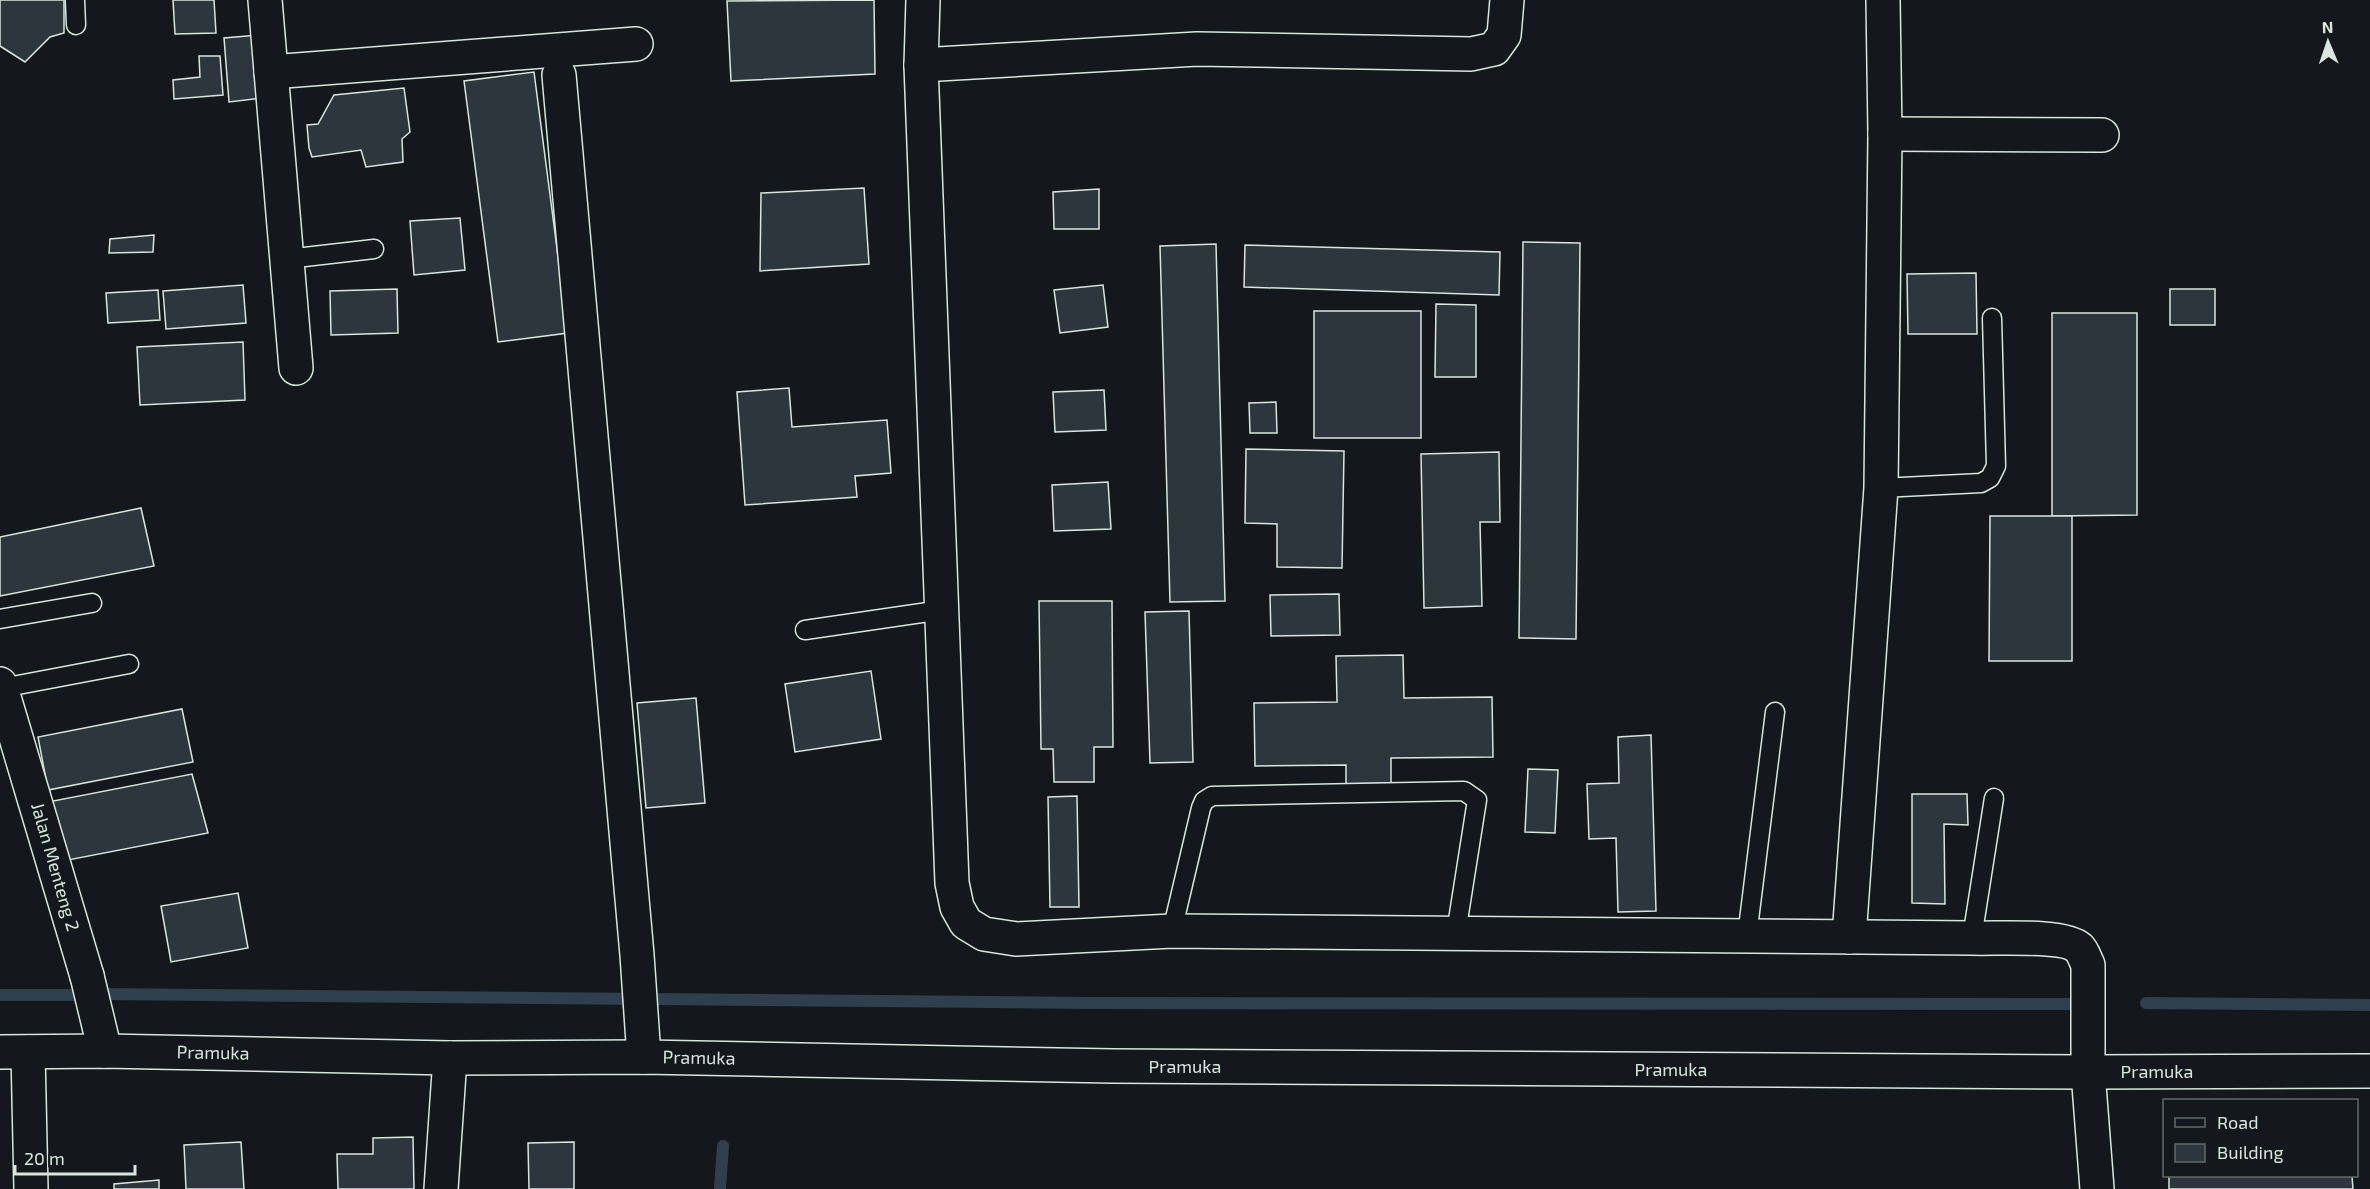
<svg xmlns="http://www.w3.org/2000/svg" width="2370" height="1189" font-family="'Exo 2',sans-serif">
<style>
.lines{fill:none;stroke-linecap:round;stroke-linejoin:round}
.stream{stroke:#2f3f4d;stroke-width:12}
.building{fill:#2c363c;stroke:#d8e6dc;stroke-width:1.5}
.service-casing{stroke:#d8e6dc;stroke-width:21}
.minor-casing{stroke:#d8e6dc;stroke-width:36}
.tertiary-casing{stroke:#d8e6dc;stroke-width:36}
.service{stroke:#14181c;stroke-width:18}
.minor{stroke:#14181c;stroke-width:33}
.tertiary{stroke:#14181c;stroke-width:33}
.labels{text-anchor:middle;stroke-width:4.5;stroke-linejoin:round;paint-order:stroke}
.street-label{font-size:18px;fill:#d8e6dc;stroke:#14181c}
</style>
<rect width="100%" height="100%" fill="#14181c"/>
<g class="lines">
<g class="stream">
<polyline points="103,994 1089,1003 2088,1004"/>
<polyline points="0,995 82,995"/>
<polyline points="2146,1003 2370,1005"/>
<polyline points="720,1189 723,1146"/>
</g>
</g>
<g class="building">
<polygon points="0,0 64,0 64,33 50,37 25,62 0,46"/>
<polygon points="173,0 214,0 216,33 175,34"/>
<polygon points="874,0 875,74 731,81 727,1"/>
<polygon points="258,35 263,98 229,102 224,38"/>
<polygon points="199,56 220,56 223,95 174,99 173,80 200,77"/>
<polygon points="534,72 568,333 498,342 464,81"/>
<polygon points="404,88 410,132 402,139 403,162 366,167 361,150 312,157 309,148 307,125 318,124 334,95"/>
<polygon points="864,188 869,264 760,271 761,193"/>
<polygon points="1099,189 1099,229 1054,229 1053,192"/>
<polygon points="460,218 465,270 414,275 410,221"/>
<polygon points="154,235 153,252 109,253 110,239"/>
<polygon points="1523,242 1580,243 1576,639 1519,638"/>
<polygon points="1216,244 1225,601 1170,602 1160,246"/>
<polygon points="1245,245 1500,252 1499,295 1244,287"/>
<polygon points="1976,273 1977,334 1908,334 1907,274"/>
<polygon points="243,285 246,323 166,329 163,291"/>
<polygon points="1103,285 1108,327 1060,333 1054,290"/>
<polygon points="397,289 398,333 331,335 330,291"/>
<rect x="2170" y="289" width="45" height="36"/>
<polygon points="158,290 160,320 108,323 106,293"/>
<polygon points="1436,304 1476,305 1476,377 1435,377"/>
<rect x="1314" y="311" width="107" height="127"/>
<polygon points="2052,313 2137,313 2137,515 2052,516"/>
<polygon points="243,342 245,400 140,405 137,347"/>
<polygon points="789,388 792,427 887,420 891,473 855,476 857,497 745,505 737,392"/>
<polygon points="1104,390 1106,430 1055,432 1053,392"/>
<polygon points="1276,402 1277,433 1250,433 1249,403"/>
<polygon points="1246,449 1344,451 1342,568 1277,567 1277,524 1245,523"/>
<polygon points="1499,452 1500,522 1480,522 1482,606 1424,608 1421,454"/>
<polygon points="1108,482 1111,529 1054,531 1052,485"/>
<polygon points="141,508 154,566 0,596 0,537"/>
<polygon points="1990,516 2072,516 2072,661 1989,661"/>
<polygon points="1339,594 1340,635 1271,636 1270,595"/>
<polygon points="1039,601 1112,601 1113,747 1094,747 1094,782 1054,782 1053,749 1041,749"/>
<polygon points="1189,611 1193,762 1150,763 1145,612"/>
<polygon points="1403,655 1404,698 1492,697 1493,757 1391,758 1391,783 1346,784 1346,765 1255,766 1254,703 1337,702 1336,656"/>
<polygon points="871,671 881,739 795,752 785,684"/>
<polygon points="696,698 705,803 646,808 637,703"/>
<polygon points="182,709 193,762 48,790 38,737"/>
<polygon points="1651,735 1656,911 1618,912 1616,838 1589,839 1587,784 1619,783 1618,737"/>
<polygon points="1528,769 1558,770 1555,833 1525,832"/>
<polygon points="192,774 208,833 63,861 48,802"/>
<polygon points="1912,794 1967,794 1968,825 1944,824 1945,904 1912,903"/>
<polygon points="1077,796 1079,907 1050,907 1048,797"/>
<polygon points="238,893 248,948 171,962 161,906"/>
<polygon points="413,1137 414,1189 338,1189 337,1154 373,1154 373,1138"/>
<polygon points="241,1142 244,1189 186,1189 184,1145"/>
<polygon points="574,1142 574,1189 529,1189 528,1143"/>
<polygon points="2169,1176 2352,1176 2353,1189 2169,1189"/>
<polygon points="159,1180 159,1189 114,1189 114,1184"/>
</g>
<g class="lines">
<g class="service-casing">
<g id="service">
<polyline points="75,0 76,25"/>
<polyline points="287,259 374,249"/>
<polyline points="1881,488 1981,483 1990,478 1996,466 1992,318"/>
<polyline points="0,619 92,603"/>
<polyline points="805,630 942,610"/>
<polyline points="2,688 129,664"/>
<polyline points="1172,931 1201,808 1204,801 1212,796 1464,791 1477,800 1456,933"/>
<polyline points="1747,936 1775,712"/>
<polyline points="1972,938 1994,798"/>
</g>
</g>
<g class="minor-casing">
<g id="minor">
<polyline points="265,0 296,368"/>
<path d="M923 0 921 65 952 883 957 907 966 923 984 934 1016 939 1172 931 1972 938C1995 939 2064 934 2079 948 2083 952 2085 959 2088 965V1072L2097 1189"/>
<polyline points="921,65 1197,49 1471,54 1494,49 1504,35 1507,0"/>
<polyline points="271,72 636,44"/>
<polyline points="559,75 637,955 644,1057"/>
<polyline points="1885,134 2102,135"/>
<polyline points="1849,937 1881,488 1885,134 1883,0"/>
<polyline points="87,976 105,1051"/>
<polyline points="28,1052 31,1189"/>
<polyline points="441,1189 450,1058"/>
</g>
</g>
<g class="tertiary-casing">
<g id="tertiary">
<polyline points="0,684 87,976"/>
<polyline points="0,1052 105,1051 450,1058 644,1057 1113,1066 2088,1072 2370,1071"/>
</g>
</g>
<use href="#service" class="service"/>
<use href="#minor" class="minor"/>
<use href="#tertiary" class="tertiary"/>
</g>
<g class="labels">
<g class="street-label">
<text transform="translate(55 867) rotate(74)" y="6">Jalan Menteng 2</text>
<text transform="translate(213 1053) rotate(1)" y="6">Pramuka</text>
<text transform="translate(699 1058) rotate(1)" y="6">Pramuka</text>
<text x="1185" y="1073">Pramuka</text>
<text x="1671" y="1076">Pramuka</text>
<text x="2157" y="1078">Pramuka</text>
</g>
</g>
<rect x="2163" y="1099" width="195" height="78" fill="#14181c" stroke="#626a69" stroke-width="1.5"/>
<rect x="2175" y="1118" width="30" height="9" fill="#14181c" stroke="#626a69" stroke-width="1.5"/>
<text x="2217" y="1129" font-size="18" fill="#d8e6dc">Road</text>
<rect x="2175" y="1144" width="30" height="18" fill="#2c363c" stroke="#626a69" stroke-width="1.5"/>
<text x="2217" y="1159" font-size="18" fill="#d8e6dc">Building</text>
<g transform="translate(2328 42) rotate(358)" stroke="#14181c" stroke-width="4.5" paint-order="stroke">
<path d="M0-4.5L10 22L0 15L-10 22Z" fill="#d8e6dc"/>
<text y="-9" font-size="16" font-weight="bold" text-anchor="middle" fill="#d8e6dc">N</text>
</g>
<path d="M15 1165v9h120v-9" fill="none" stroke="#d8e6dc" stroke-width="3"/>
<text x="24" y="1165" font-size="18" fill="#d8e6dc" stroke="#14181c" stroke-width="4.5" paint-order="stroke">20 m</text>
</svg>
